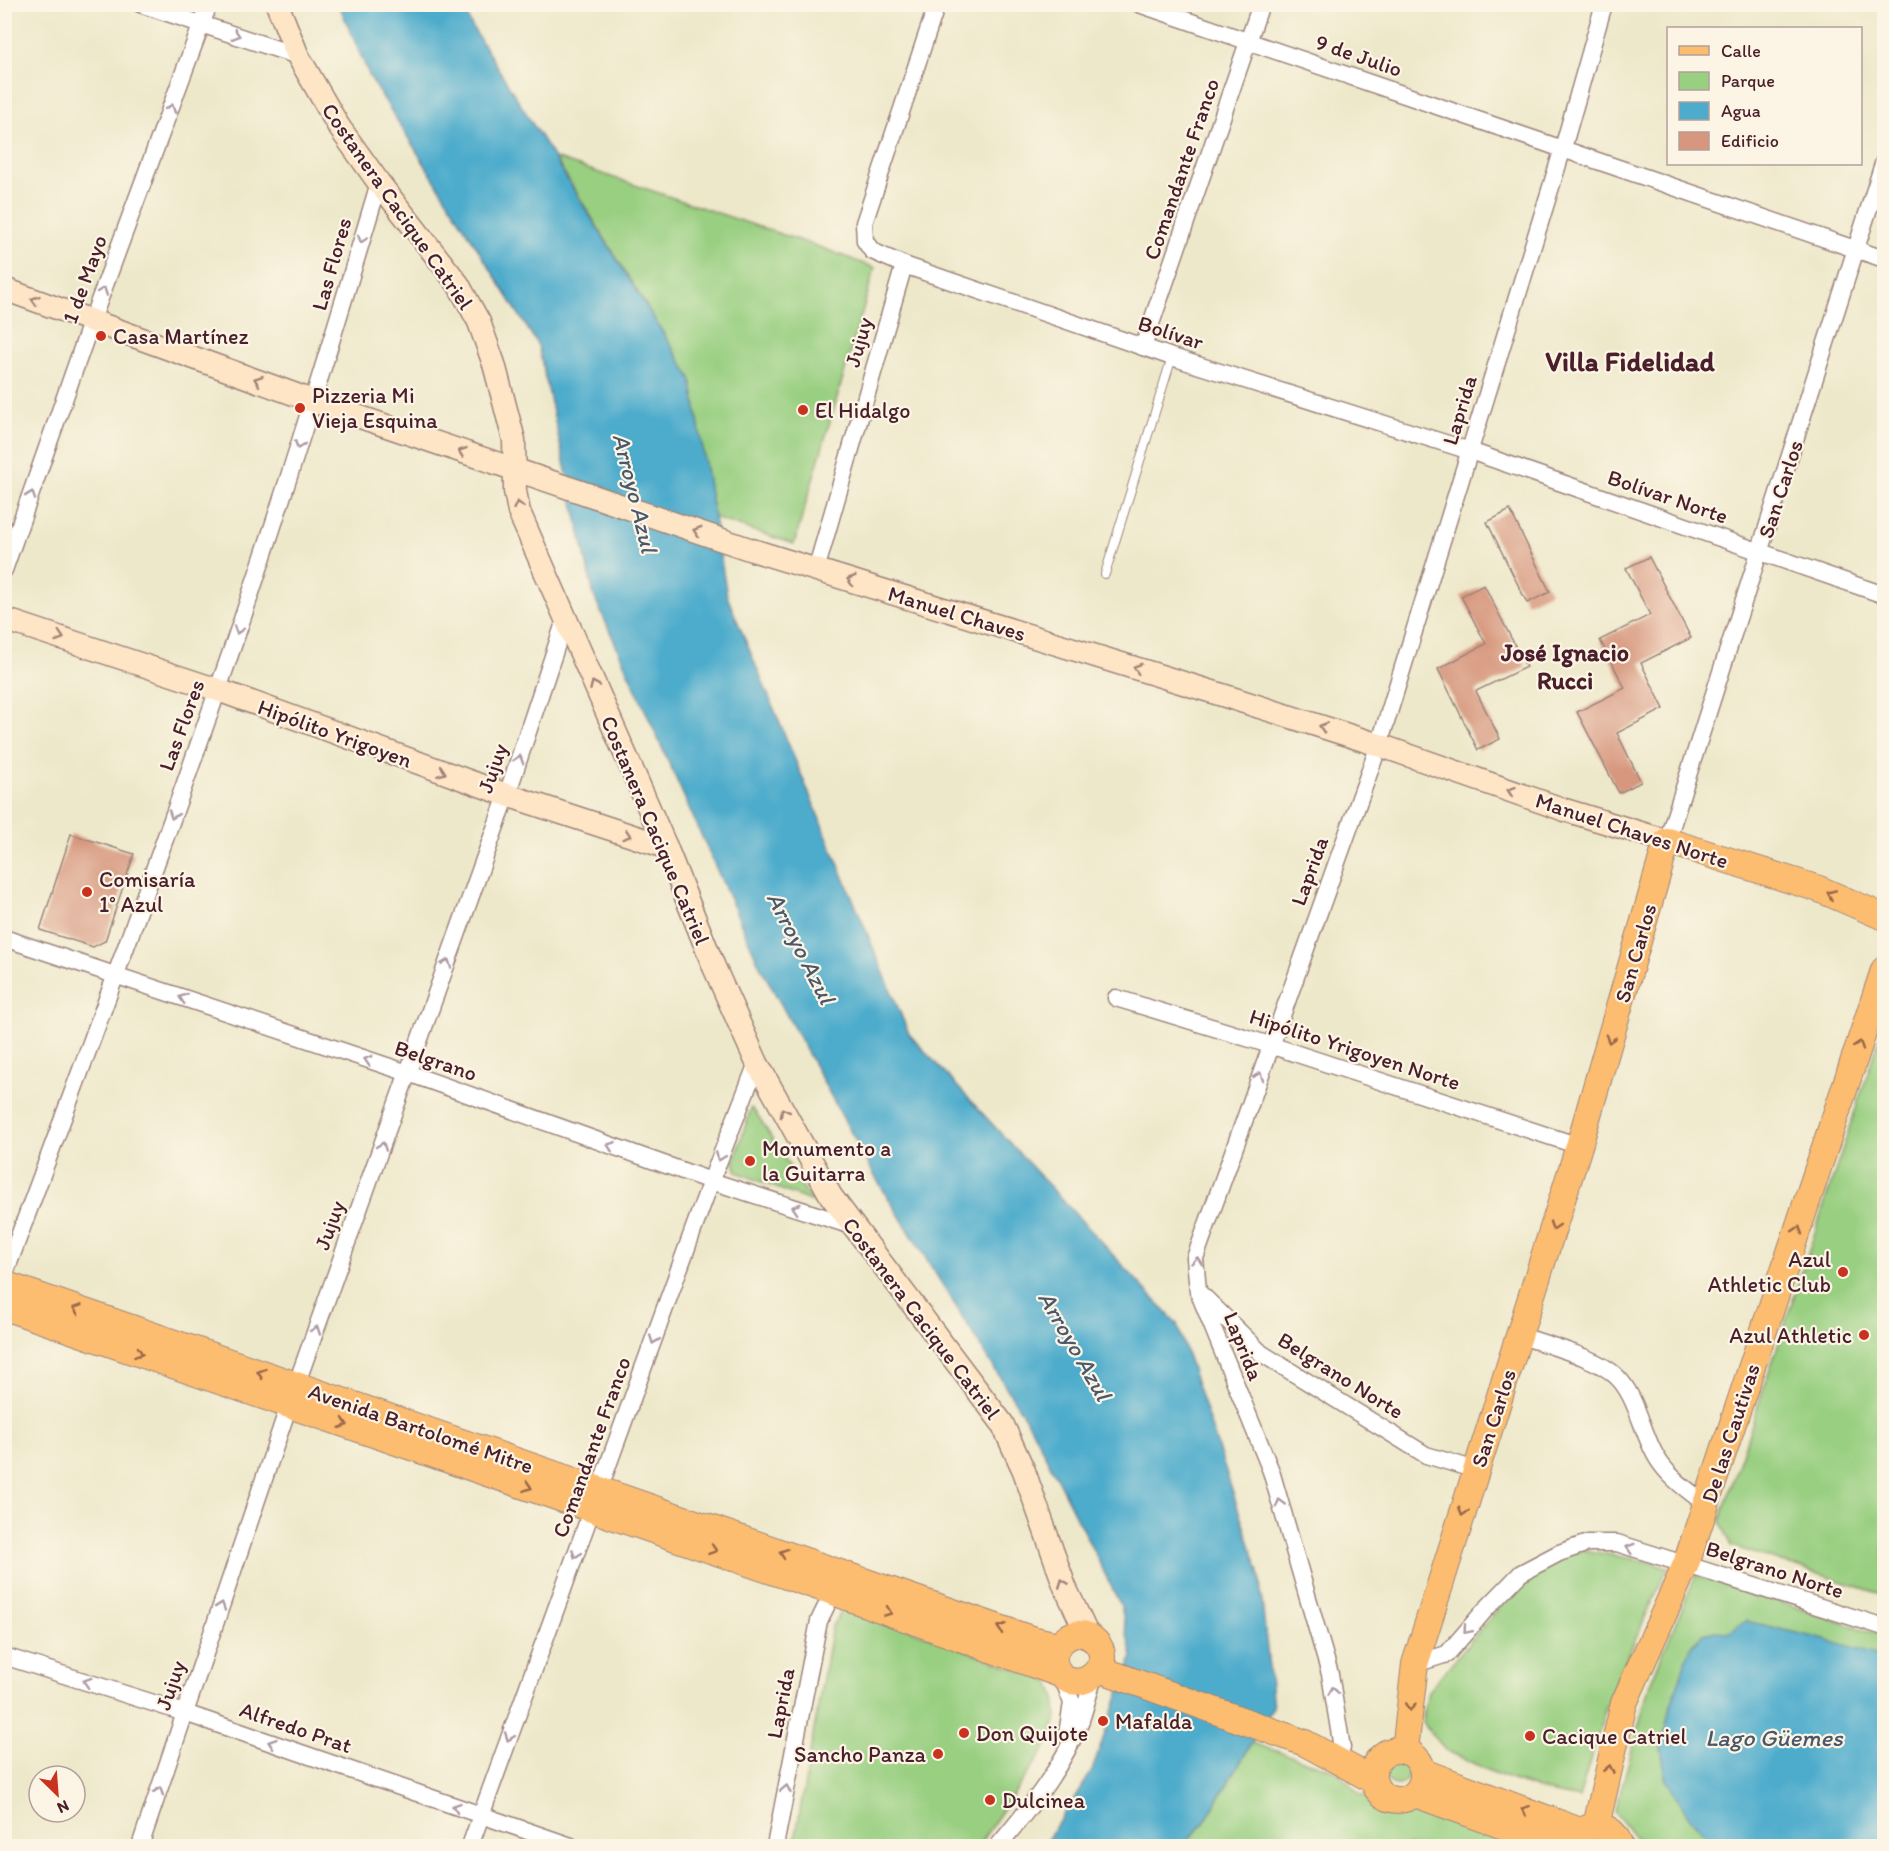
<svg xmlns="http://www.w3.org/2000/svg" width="1889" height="1851" font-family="Itim,sans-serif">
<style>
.green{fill:#99cf81;stroke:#727756;stroke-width:1.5}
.water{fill:#4daccc;stroke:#4c667c;stroke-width:1.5}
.building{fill:#d7977e}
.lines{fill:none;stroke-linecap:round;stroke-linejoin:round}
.lane-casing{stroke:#9c847b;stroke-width:10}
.street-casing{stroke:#9c847b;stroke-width:19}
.secondary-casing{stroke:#9c847b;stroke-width:25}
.primary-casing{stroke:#9c847b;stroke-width:28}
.lane{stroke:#fff;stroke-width:8}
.street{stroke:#fff;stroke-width:16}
.secondary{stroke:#fee5c5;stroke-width:22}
.primary{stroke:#fcbd6f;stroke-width:26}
.oneway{stroke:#ae9aa0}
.oneway2{stroke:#a48278}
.oneway3{stroke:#9a664a}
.poi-dot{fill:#c8321e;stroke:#fcf5e5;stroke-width:2}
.labels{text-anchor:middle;stroke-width:4.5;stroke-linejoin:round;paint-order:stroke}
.street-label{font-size:22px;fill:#4a1f2b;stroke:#fcf5e5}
.poi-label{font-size:22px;fill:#4a1f2b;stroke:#fcf5e5;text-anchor:start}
.water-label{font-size:24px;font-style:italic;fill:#4b576b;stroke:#fcf5e5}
.neighbourhood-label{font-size:24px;font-weight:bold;fill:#4a1f2b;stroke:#fcf5e5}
.district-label{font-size:28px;font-weight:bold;fill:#4a1f2b;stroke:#fcf5e5}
</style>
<rect width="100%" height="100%" fill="#fcf5e5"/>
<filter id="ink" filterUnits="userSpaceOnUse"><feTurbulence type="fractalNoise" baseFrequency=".0167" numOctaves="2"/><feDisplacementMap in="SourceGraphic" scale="12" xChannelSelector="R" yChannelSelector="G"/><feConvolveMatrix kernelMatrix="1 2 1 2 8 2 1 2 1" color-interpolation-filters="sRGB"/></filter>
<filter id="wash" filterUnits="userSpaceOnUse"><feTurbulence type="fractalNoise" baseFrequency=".008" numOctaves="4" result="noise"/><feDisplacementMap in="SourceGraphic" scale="24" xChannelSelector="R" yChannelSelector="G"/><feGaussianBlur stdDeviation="1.35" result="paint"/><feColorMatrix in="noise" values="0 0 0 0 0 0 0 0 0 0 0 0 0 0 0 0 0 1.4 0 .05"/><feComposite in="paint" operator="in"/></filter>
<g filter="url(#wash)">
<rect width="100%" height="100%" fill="#eee8cb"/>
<g class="green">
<polygon points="555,158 825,249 875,268 794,544 714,518 691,378"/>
<polygon points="1884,1023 1884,1595 1732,1546 1720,1521"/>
<polygon points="751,1108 756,1113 812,1202 737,1172 734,1162"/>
<polygon points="1583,1550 1640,1560 1668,1567 1609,1698 1579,1798 1544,1791 1496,1774 1445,1750 1422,1722 1428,1691 1509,1596 1552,1561"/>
<polygon points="1696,1575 1884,1636 1884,1846 1651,1846 1652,1842 1636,1839 1615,1812 1650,1684"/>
<polygon points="845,1605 1050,1682 1056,1699 1057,1718 1050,1741 978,1846 794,1846 832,1626"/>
<polygon points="1252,1743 1336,1771 1360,1794 1388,1808 1420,1800 1534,1846 1183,1846 1204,1823"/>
<circle cx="1397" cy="1774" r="11"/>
</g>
<g class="water">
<polygon points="339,5 463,5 471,25 691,378 727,596 909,1034 1177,1324 1259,1572 1273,1707 1204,1823 1182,1846 1043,1846 1091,1773 1132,1657 1121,1606 1031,1427 876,1178 760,966 594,596 538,345 370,77"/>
<polygon points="1746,1621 1818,1638 1884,1657 1884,1846 1713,1846 1685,1811 1667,1781 1661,1750 1669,1711 1691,1646 1704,1634 1715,1631 1730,1632"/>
</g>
<g id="blocks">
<g class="building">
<polygon points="1510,510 1550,592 1527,603 1487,522"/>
<polygon points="1649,557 1691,638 1641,663 1664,709 1617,733 1641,782 1619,793 1577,712 1625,688 1600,640 1650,615 1626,568"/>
<polygon points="1484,585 1526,667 1476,691 1500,739 1478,750 1438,669 1486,644 1461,596"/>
<polygon points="71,834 134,854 105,941 93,947 40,930"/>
</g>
</g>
</g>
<g filter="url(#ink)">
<use href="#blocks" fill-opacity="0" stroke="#9c847b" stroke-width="1.5"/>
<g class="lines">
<g class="lane-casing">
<polyline id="lane" points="1105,574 1172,357"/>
</g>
<g class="street-casing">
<g id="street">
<polyline points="140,4 298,56"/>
<polyline points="937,4 864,223 865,241 872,251 904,265 1172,357 1470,451 1884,595"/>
<polyline points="1139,4 1884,259"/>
<polyline points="1143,347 1261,4"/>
<polyline points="4,570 92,320 209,4"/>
<polyline points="816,570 904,265"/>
<polyline points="1667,841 1884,161"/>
<polyline points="4,938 408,1073 711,1181 852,1226"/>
<polyline points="1116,998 1270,1045 1579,1146"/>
<path d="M4 1276C77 1082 149 887 217 692 276 524 328 353 379 183"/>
<polyline points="1203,1296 1261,1353 1426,1455 1476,1470"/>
<path d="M1519 1335C1546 1345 1597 1357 1616 1376 1637 1395 1642 1434 1657 1458 1669 1478 1689 1491 1707 1505"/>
<polyline points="4,1656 185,1713 571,1846"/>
<polyline points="1415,1664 1447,1654 1485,1610 1521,1573 1559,1553 1588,1543 1617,1543 1884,1627"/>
<polyline points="1063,1678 1072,1703 1067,1734"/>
<polyline points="1342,1748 1330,1674 1271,1471 1198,1291 1195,1258 1379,745 1563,148 1604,4"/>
<polyline points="140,1846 289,1405 507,795 565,620"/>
<polyline points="470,1846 711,1181 757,1063"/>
<polyline points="775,1846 819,1621 833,1592 835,1582"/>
<path d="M998 1846C1030 1808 1063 1767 1081 1720 1086 1705 1090 1690 1094 1675"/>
</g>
</g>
<g class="secondary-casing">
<g id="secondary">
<polyline points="277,4 298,56 339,127 379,183 458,284 479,322 494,364 514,440 515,491 519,512 666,847 714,967 757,1063 831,1196 1002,1423 1024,1471 1065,1587 1088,1636"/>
<polyline points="4,289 313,401 752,550 1219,694 1379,745 1565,810 1667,841"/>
<polyline points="4,619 218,690 507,795 666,847"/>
</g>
</g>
<g class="primary-casing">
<g id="primary">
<polyline points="4,1284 1031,1639 1057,1645"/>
<path d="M4 1307 833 1592 1060 1674C1081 1697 1116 1664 1096 1642 1075 1619 1040 1651 1060 1674"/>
<polyline points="1099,1669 1305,1743 1373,1780"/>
<circle cx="1398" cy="1775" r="25"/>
<polyline points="1405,1750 1415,1664 1579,1146 1667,841 1819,889 1884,917"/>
<polyline points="1423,1772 1580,1831"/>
<polyline points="1415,1794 1559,1846"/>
<polyline points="1596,1826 1624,1703 1686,1564 1884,970"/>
<path d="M1581 1831C1598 1822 1614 1827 1620 1846"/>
</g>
</g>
<use href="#lane" class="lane"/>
<use href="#street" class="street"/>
<use href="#secondary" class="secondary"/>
<use href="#primary" class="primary"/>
</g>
<defs><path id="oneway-chevron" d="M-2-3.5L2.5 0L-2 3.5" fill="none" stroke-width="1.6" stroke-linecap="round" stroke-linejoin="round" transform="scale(1.5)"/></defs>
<g class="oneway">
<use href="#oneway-chevron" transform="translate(236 35) rotate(18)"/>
<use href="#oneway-chevron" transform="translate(171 108) rotate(-70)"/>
<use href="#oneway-chevron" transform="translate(362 239) rotate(106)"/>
<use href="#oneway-chevron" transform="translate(103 291) rotate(-70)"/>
<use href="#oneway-chevron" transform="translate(299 445) rotate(108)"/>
<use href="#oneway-chevron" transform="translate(31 495) rotate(-71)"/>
<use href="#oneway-chevron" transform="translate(238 630) rotate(108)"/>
<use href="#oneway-chevron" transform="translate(519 759) rotate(-72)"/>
<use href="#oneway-chevron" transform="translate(173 815) rotate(110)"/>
<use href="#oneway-chevron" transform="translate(447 963) rotate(-70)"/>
<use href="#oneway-chevron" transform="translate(183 998) rotate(-162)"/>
<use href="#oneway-chevron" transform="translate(368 1060) rotate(-162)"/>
<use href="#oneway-chevron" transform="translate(1259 1076) rotate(-71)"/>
<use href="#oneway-chevron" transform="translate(382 1146) rotate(-70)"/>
<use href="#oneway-chevron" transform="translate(611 1146) rotate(-160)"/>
<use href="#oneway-chevron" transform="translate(720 1157) rotate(111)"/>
<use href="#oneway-chevron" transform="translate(796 1208) rotate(-162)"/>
<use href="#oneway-chevron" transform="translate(1197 1261) rotate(-85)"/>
<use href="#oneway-chevron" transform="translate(316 1330) rotate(-70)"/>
<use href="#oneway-chevron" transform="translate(654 1340) rotate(110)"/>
<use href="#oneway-chevron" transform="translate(1280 1503) rotate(-106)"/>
<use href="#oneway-chevron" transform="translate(1630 1548) rotate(-163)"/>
<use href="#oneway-chevron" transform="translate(576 1554) rotate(110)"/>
<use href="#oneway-chevron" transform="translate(221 1606) rotate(-71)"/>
<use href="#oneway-chevron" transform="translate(1467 1630) rotate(131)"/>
<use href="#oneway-chevron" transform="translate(87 1682) rotate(-162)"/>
<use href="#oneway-chevron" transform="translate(1333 1691) rotate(-99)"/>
<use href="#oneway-chevron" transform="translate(509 1737) rotate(110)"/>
<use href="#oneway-chevron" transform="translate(272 1743) rotate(-161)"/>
<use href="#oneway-chevron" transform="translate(786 1789) rotate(-79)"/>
<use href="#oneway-chevron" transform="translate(159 1791) rotate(-71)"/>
<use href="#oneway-chevron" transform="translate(456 1807) rotate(-161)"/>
</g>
<g class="oneway2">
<use href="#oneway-chevron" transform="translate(35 300) rotate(-161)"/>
<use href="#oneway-chevron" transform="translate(258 380) rotate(-160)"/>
<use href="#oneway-chevron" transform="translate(462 452) rotate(-161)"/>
<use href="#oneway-chevron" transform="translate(518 505) rotate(-103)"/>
<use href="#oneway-chevron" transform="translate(697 531) rotate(-162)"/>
<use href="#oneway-chevron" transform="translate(851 580) rotate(-163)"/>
<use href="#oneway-chevron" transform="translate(60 637) rotate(18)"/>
<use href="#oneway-chevron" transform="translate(1137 668) rotate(-163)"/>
<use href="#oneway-chevron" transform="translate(594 685) rotate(-114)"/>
<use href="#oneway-chevron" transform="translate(1323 727) rotate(-162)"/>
<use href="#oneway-chevron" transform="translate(442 772) rotate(20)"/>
<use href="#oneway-chevron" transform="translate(1511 791) rotate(-161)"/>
<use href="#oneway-chevron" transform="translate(627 835) rotate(18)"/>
<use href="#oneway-chevron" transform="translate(784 1112) rotate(-119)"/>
<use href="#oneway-chevron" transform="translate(1063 1583) rotate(-111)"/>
</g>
<g class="oneway3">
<use href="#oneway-chevron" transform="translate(1831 894) rotate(-157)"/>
<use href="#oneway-chevron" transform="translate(1610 1039) rotate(106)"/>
<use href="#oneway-chevron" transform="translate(1859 1045) rotate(-72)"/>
<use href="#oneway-chevron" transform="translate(1554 1226) rotate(108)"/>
<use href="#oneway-chevron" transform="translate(1798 1230) rotate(-72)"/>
<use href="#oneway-chevron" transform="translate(77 1309) rotate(-161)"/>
<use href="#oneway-chevron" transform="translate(139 1353) rotate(19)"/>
<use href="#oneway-chevron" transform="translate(261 1373) rotate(-161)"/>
<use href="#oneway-chevron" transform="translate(344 1424) rotate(19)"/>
<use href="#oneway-chevron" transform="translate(528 1487) rotate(19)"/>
<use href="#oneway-chevron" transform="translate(1463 1512) rotate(108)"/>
<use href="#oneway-chevron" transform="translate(713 1550) rotate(19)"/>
<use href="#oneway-chevron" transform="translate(783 1553) rotate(-161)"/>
<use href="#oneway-chevron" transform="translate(888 1612) rotate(20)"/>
<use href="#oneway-chevron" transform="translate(1001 1628) rotate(-161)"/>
<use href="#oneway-chevron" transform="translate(1410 1707) rotate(97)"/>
<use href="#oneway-chevron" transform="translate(1609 1769) rotate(-79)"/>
<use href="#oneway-chevron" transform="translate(1525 1810) rotate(-159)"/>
</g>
</g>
<g class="poi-dot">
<circle cx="101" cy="336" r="6"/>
<circle cx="300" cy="408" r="6"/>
<circle cx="803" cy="410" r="6"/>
<circle cx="87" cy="892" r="6"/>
<circle cx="750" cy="1161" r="6"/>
<circle cx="1843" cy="1272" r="6"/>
<circle cx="1864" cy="1335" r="6"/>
<circle cx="1103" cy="1721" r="6"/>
<circle cx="964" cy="1733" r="6"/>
<circle cx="1530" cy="1736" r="6"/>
<circle cx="938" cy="1754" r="6"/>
<circle cx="990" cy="1800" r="6"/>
</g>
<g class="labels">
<g class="street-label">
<text transform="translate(1359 55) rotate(19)" y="8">9 de Julio</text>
<text transform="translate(1181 169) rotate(-71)" y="8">Comandante Franco</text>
<text transform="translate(398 206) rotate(55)" y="8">Costanera Cacique Catriel</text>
<text transform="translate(331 264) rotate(-74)" y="8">Las Flores</text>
<text transform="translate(84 279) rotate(-70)" y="8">1 de Mayo</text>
<text transform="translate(1171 332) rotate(18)" y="8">Bolívar</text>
<text transform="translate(858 342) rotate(-74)" y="8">Jujuy</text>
<text transform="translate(1459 410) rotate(-73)" y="8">Laprida</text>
<text transform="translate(1780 489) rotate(-72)" y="8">San Carlos</text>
<text transform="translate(1668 496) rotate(19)" y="8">Bolívar Norte</text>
<text transform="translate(957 613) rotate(17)" y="8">Manuel Chaves</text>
<text transform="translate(181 725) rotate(-70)" y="8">Las Flores</text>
<text transform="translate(335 733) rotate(20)" y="8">Hipólito Yrigoyen</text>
<text transform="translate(492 768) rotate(-71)" y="8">Jujuy</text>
<text transform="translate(656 830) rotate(67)" y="8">Costanera Cacique Catriel</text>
<text transform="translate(1632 830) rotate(18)" y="8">Manuel Chaves Norte</text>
<text transform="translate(1309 871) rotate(-70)" y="8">Laprida</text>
<text transform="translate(1635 953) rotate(-74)" y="8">San Carlos</text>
<text transform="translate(1355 1049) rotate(18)" y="8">Hipólito Yrigoyen Norte</text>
<text transform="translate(436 1060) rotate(19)" y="8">Belgrano</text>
<text transform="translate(329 1225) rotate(-70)" y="8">Jujuy</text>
<text transform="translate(922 1318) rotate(53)" y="8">Costanera Cacique Catriel</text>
<text transform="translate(1244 1346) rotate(68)" y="8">Laprida</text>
<text transform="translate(1341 1375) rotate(32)" y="8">Belgrano Norte</text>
<text transform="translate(1493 1418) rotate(-72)" y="8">San Carlos</text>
<text transform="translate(421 1428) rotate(19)" y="8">Avenida Bartolomé Mitre</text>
<text transform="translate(1730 1433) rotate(-72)" y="8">De las Cautivas</text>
<text transform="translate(591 1447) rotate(-70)" y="8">Comandante Franco</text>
<text transform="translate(1775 1569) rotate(18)" y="8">Belgrano Norte</text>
<text transform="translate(170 1685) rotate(-71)" y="8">Jujuy</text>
<text transform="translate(780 1703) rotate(-79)" y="8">Laprida</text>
<text transform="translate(296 1727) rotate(19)" y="8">Alfredo Prat</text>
</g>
<g class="poi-label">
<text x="113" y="344">Casa Martínez</text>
<text x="312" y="403">Pizzeria Mi<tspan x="312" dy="25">Vieja Esquina</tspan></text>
<text x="815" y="418">El Hidalgo</text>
<text x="99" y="887">Comisaría<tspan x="99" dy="25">1° Azul</tspan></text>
<text x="762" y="1156">Monumento a<tspan x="762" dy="25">la Guitarra</tspan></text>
<text x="1831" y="1267" text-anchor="end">Azul<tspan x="1831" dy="25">Athletic Club</tspan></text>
<text x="1852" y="1343" text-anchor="end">Azul Athletic</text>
<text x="1115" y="1729">Mafalda</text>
<text x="976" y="1741">Don Quijote</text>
<text x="1542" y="1744">Cacique Catriel</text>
<text x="926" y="1762" text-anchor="end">Sancho Panza</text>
<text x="1002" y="1808">Dulcinea</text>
</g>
<g class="water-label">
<text transform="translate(635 493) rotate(76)" y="8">Arroyo Azul</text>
<text transform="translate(801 948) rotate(63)" y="8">Arroyo Azul</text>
<text transform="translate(1075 1346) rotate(60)" y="8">Arroyo Azul</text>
<text x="1774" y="1746">Lago Güemes</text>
</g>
<g class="neighbourhood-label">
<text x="1565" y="661">José Ignacio<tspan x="1565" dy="28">Rucci</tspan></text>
</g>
<g class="district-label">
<text x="1630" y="371">Villa Fidelidad</text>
</g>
</g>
<rect width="1889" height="1851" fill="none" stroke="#fcf5e5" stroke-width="24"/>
<rect x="1667" y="27" width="195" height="138" fill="#fcf5e5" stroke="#b59f9b" stroke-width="1.5"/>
<rect x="1679" y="46" width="30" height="9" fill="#fcbd6f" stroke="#b59f9b" stroke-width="1.5"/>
<text x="1721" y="57" font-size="18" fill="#4a1f2b">Calle</text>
<rect x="1679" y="72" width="30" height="18" fill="#99cf81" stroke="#b59f9b" stroke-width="1.5"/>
<text x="1721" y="87" font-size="18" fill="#4a1f2b">Parque</text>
<rect x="1679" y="102" width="30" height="18" fill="#4daccc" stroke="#b59f9b" stroke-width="1.5"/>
<text x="1721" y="117" font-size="18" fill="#4a1f2b">Agua</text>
<rect x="1679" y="132" width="30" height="18" fill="#d7977e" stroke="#b59f9b" stroke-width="1.5"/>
<text x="1721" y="147" font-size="18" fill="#4a1f2b">Edificio</text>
<g transform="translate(57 1794) rotate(155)"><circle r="28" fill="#fcf5e5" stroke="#b59f9b" stroke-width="1.5"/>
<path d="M0-4.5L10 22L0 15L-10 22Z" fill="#c8321e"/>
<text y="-9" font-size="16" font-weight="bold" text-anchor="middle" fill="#4a1f2b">N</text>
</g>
</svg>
